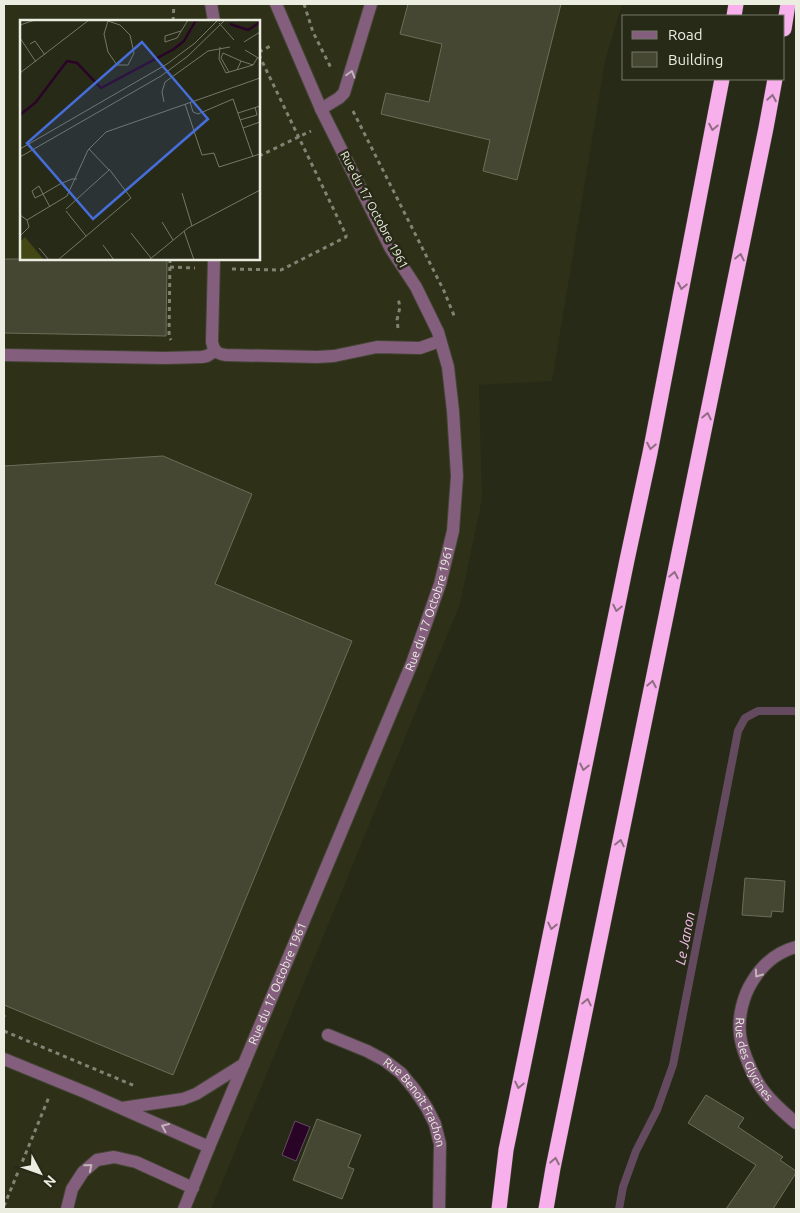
<svg xmlns="http://www.w3.org/2000/svg" width="800" height="1213" font-family="Ubuntu,sans-serif">
<style>
.built{fill:#2e3017;fill-rule:evenodd}
.water{fill:#2a0427;stroke:#644a5f}
.lines{fill:none;stroke-linecap:round;stroke-linejoin:round}
.stream{stroke:#644a5f;stroke-width:8}
.building{fill:#454733;stroke:#6b6e59}
.minor-casing{stroke:#434534;stroke-width:14}
.highway-casing{stroke:#434534;stroke-width:16}
.path{stroke:#828374;stroke-width:3;stroke-dasharray:4 4;stroke-linecap:butt}
.minor{stroke:#835f7d;stroke-width:12}
.highway{stroke:#f7b0ec;stroke-width:15}
.oneway{stroke:#c2b4b9}
.oneway2{stroke:#906d82}
.labels{text-anchor:middle;stroke-width:5;stroke-linejoin:round;paint-order:stroke}
.street-label{font-size:12px;fill:#ecede1;stroke:#282a18}
.water-label{font-size:14px;font-style:italic;fill:#f8c0ef;stroke:#282a18}
.inset-river{fill:none;stroke:#2a0427;stroke-width:2.5}
.inset-road{fill:none;stroke:#767868;stroke-width:1}
.view{fill:#466eda;fill-opacity:0.15;stroke:#466eda;stroke-width:2.5}
.inset-edge{fill:none;stroke:#ecede1;stroke-width:2.5}
</style>
<rect width="100%" height="100%" fill="#282a18"/>
<path class="built" d="M4 4H622L605 61 552 381 479 385 482 499 460 604 211 1209H4ZM21 21H259V259H21Z"/>
<polygon class="water" points="295,1121 310,1127 296,1161 282,1155"/>
<g class="lines">
<polyline class="stream" points="619,1209 623,1187 636,1151 657,1110 673,1065 738,731 745,718 758,711 796,711"/>
</g>
<g class="building">
<polygon points="408,4 561,4 517,180 483,171 490,140 381,114 386,93 429,102 442,44 400,34"/>
<polygon points="4,259 167,259 166,336 4,333"/>
<polygon points="163,456 252,494 215,584 352,641 173,1075 4,1005 4,466"/>
<polygon points="745,878 785,881 783,912 772,911 771,917 742,915"/>
<polygon points="706,1095 744,1118 738,1127 783,1157 780,1160 796,1171 796,1173 773,1209 726,1209 756,1165 688,1123"/>
<polygon points="317,1119 361,1135 348,1167 354,1169 342,1199 293,1180"/>
</g>
<g class="lines">
<g class="minor-casing">
<g id="minor">
<polyline points="211,4 214,21"/>
<polyline points="321,109 339,98 344,93 371,4"/>
<path d="M214 259 212 342C214 351 217 354 226 355L317 357 334 356 377 347 420 348 440 341"/>
<polyline points="4,355 165,358 202,357 207,356 215,351"/>
<path id="s1" d="M796 947C777 952 762 965 752 982 743 996 738 1017 740 1034 741 1047 750 1069 757 1081 766 1097 782 1111 796 1123"/>
<path id="s2" d="M328 1035 367 1051 384 1060 401 1073 415 1090 427 1108 435 1124 440 1144 439 1209"/>
<polyline points="4,1059 87,1093 209,1147"/>
<polyline points="122,1108 183,1099 196,1094 244,1064"/>
<polyline points="67,1209 72,1189 83,1172 97,1160 114,1157 136,1162 193,1188"/>
<path id="s3" d="M184 1209 209 1147 412 663 440 584 453 531 457 476 453 411 448 367 438 332 416 287 391 249 321 109 276 4"/>
</g>
</g>
<g class="highway-casing">
<g id="highway">
<polyline points="734,16 736,4"/>
<polyline points="784,29 788,4"/>
<polyline points="499,1209 506,1150 627,560 650,453 722,79"/>
<polyline points="546,1209 553,1168 766,128 775,79"/>
</g>
</g>
<g class="path">
<polyline points="304,4 313,32 332,70"/>
<polyline points="173,21 174,4"/>
<polyline points="259,52 272,45"/>
<polyline points="353,111 444,291 455,318"/>
<polyline points="259,156 311,131"/>
<polyline points="170,259 169,337 171,340"/>
<polyline points="170,267 195,268"/>
<polyline points="232,269 281,270 346,237 346,235 259,55"/>
<polyline points="398,328 397,320 400,307 398,298"/>
<polyline points="4,1015 4,1017"/>
<polyline points="4,1031 135,1086"/>
<polyline points="4,1206 49,1097"/>
</g>
<use href="#minor" class="minor"/>
<use href="#highway" class="highway"/>
</g>
<defs><path id="oneway-chevron" d="M-2-3.5L2.5 0L-2 3.5" fill="none" stroke-width="1.6" stroke-linecap="round" stroke-linejoin="round" transform="scale(1.25)"/></defs>
<g class="oneway">
<use href="#oneway-chevron" transform="translate(351 74) rotate(-74)"/>
<use href="#oneway-chevron" transform="translate(758 974) rotate(126)"/>
<use href="#oneway-chevron" transform="translate(165 1127) rotate(-156)"/>
<use href="#oneway-chevron" transform="translate(89 1167) rotate(-40)"/>
</g>
<g class="oneway2">
<use href="#oneway-chevron" transform="translate(772 98) rotate(-80)"/>
<use href="#oneway-chevron" transform="translate(713 127) rotate(101)"/>
<use href="#oneway-chevron" transform="translate(740 257) rotate(-78)"/>
<use href="#oneway-chevron" transform="translate(682 286) rotate(101)"/>
<use href="#oneway-chevron" transform="translate(707 416) rotate(-78)"/>
<use href="#oneway-chevron" transform="translate(651 446) rotate(101)"/>
<use href="#oneway-chevron" transform="translate(674 575) rotate(-79)"/>
<use href="#oneway-chevron" transform="translate(617 608) rotate(102)"/>
<use href="#oneway-chevron" transform="translate(652 684) rotate(-79)"/>
<use href="#oneway-chevron" transform="translate(584 767) rotate(102)"/>
<use href="#oneway-chevron" transform="translate(620 843) rotate(-78)"/>
<use href="#oneway-chevron" transform="translate(552 926) rotate(102)"/>
<use href="#oneway-chevron" transform="translate(587 1002) rotate(-78)"/>
<use href="#oneway-chevron" transform="translate(519 1085) rotate(102)"/>
<use href="#oneway-chevron" transform="translate(555 1161) rotate(-79)"/>
</g>
<g class="labels">
<g class="street-label">
<text transform="translate(374 210) rotate(62)" y="4">Rue du 17 Octobre 1961</text>
<text dy="4" stroke="none"><textPath href="#s3" startOffset="649">Rue du 17 Octobre 1961</textPath></text>
<text dy="4" stroke="none"><textPath href="#s3" startOffset="244">Rue du 17 Octobre 1961</textPath></text>
<text dy="4" stroke="none"><textPath href="#s1" startOffset="140">Rue des Glycines</textPath></text>
<text dy="4" stroke="none"><textPath href="#s2" startOffset="115">Rue Benoît Frachon</textPath></text>
</g>
<g class="water-label">
<text transform="translate(685 938) rotate(-79)" y="5">Le Janon</text>
</g>
</g>
<g transform="translate(20 20)">
<rect width="240" height="240" fill="#282a18"/>
<path d="M5 217 24 240H0V222Z" fill="#434713"/>
<path class="inset-river" d="M210 4 228 10 240 2M0 95 16 82 47 41 57 43 81 68 154 29 164 21 176 0"/>
<path class="inset-road" d="M88 1 100 5 110 15 114 33 108 45H97L88 32 84 14ZM199 3 214 20M0 5 15 0M161 11 145 16V22L157 18 168 0M0 18 16 42M224 22 240 12M10 24 15 21 25 35M200 27 199 39 206 53 233 45M225 30 240 39M217 50 221 41 233 45 238 37M209 52 201 38 203 33 221 41M0 53 69 0M144 82 142 72 145 62 188 31 210 27M170 82 173 92 178 94 213 79 233 137M165 84 182 135 194 133 199 147 240 134M218 93 240 86M220 100 237 95 235 87M223 108 240 102M0 129 147 44 175 23 198 0M0 137 141 56 168 36 205 0M162 173 172 206M30 187 23 174 19 166 12 171 15 178 23 174 40 164 52 159H57M46 189 89 150 69 129M46 191 66 216M0 195 7 200 9 207 0 216M7 200 47 176 68 130 86 112 240 58M142 202 153 220M164 211 174 240M111 213 131 238M83 225 94 240M19 228 29 240M38 240 111 178 89 149M129 240 168 208 240 170"/>
<path class="view" d="M122 22 188 99 73 199 7 123Z"/>
<rect width="240" height="240" class="inset-edge"/>
</g>
<rect width="800" height="1213" fill="none" stroke="#ecede1" stroke-width="10"/>
<rect x="622" y="15" width="162" height="65" fill="#282a18" stroke="#767868"/>
<rect x="632" y="31" width="25" height="8" fill="#835f7d" stroke="#767868"/>
<text x="668" y="40" font-size="15" fill="#ecede1">Road</text>
<rect x="632" y="52" width="25" height="15" fill="#454733" stroke="#767868"/>
<text x="668" y="65" font-size="15" fill="#ecede1">Building</text>
<g transform="translate(40 1173) rotate(131)" stroke="#282a18" stroke-width="4" paint-order="stroke">
<path d="M0-4L9 19L0 12L-9 19Z" fill="#ecede1"/>
<text y="-8" font-size="14" font-weight="bold" text-anchor="middle" fill="#ecede1">N</text>
</g>
</svg>
